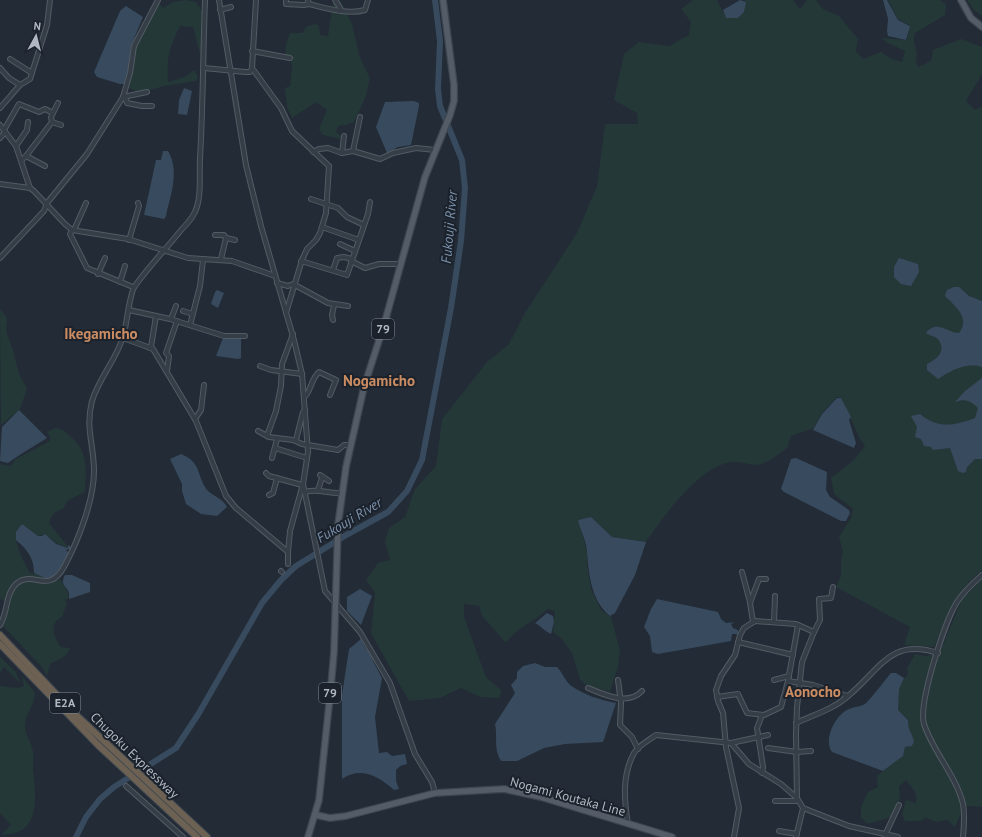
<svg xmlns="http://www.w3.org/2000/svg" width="982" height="837" font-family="'PT Sans',sans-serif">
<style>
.green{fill:#253838}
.water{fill:#384a5e}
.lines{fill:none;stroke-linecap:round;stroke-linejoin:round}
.river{stroke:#384a5e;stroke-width:6}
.minor-casing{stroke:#535b64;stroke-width:6}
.major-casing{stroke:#3e4650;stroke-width:8}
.highway-casing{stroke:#404851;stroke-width:8}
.minor{stroke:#353d47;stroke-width:4}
.major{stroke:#535c67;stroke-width:5.5}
.highway{stroke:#6c6153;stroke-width:6}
.labels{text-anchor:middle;stroke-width:4;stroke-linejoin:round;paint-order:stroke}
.shield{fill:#1b222b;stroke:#838b95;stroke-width:1}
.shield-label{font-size:12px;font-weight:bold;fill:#b0b8c3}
.street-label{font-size:13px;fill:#b0b8c3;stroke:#1b222b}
.water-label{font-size:14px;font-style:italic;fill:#7a90aa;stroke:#1b222b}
.quarter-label{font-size:15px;font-weight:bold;fill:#ca8c63;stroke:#1b222b}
</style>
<rect width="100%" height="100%" fill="#222b36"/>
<g class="green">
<path d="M185 0 196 2 202 11 203 22V69L201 70 202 61 193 27 180 26C169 50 167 55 168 82L185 77 194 70 198 77 196 81 164 86 141 93 129 88V82L137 44 158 2 163 8 173 2Z"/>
<polygon points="340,0 352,24 360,58 370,78 366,96 354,122 346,125 338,126 336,132 343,138 341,139 323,135 319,129 327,110 316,102 292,118 287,107 285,88 290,86 292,65 290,58 285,56 286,44 290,33 302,33 307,26 316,24 319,26 320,35 328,36 333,2"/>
<path d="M693 0H717L726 18H738L744 12 745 0H793L800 9 807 0H816L823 9 839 16 858 39 856 51 863 59 881 52 892 59 902 62 905 51 886 42 881 38 907 40 910 25 898 19 888 0H940L946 4 945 15 915 33C912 45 916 44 917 54 917 59 915 61 918 67L931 61 933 50 961 39 982 47V74L966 101 975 110 982 106V570C952 594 949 615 934 647L904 645 910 627 836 587 841 576V561L843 552 839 537 851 518 853 509 834 494 831 478 854 460 865 446 859 437 841 397H837L821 414 814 428 791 436 788 447C780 453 766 465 756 465 748 465 739 461 732 462 700 465 663 517 646 542L612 537 591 517 578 520 587 551V564L591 589 601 610 611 617 620 650 618 667 610 692 586 685 580 679 572 653 562 639 553 632 555 611 548 609C535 621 515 629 506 643L482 616 479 606 464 604V617L486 677 502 691 499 698 480 697 461 688 440 698 409 701 371 633 375 593 366 580 378 563 390 560 385 541 389 528 405 517 415 489 436 466 442 419 487 362 509 344 525 313 577 233 597 186 605 124H638L637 113 614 100 624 54 639 42 669 46 689 35 691 22 681 9Z"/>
<polygon points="967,0 982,0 982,16 974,10"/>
<polygon points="0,309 7,318 6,331 13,350 19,374 27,389 20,409 1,425 1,431"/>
<path d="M55 428C63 429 66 432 71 437 89 452 86 471 85 492L68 500 63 509C54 511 52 515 49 523L69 548 56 543 45 534 38 536 22 524C21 527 18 529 17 532 12 539 25 565 30 573 38 573 43 578 52 578L55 582 61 579C62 587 70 589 68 599L65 600 67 603 62 617C49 623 53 636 61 647L70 648C68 657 57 660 50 664L47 676 42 667 2 625 8 610 5 601 1 599 0 600V464L11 466 16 459 50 441V437L47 432Z"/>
<path d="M982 579V807L969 806 963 808 955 827 948 820 936 822 926 818 920 821H905L902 814 906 800 916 803C918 793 912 787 906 780L899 786 900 799 891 817 868 824 861 818V807L868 792 878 787 877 776 903 756 905 747 912 746 914 743C912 732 908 731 908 719L898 710C898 697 897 682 908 675L907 669 915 654 927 656 941 650 962 599Z"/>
<polygon points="0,657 15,671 21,684 4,667 0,673"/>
<path d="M22 676 35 693C35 705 24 716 25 728 26 737 32 743 33 752 34 758 33 764 33 770 36 792 42 837 2 834L11 825 0 813V686C8 686 17 690 24 686Z"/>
</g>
<g class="water">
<polygon points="740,0 746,2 744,12 738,18 726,18 723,10"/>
<polygon points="883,0 887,0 898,20 910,26 906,40 888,36 887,31 888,19"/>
<polygon points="126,6 143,17 131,46 129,69 124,84 120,84 97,77 94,72 120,11"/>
<polygon points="184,88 192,91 187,115 178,114 179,100"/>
<polygon points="414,101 419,103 419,106 411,145 398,147 387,153 376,127 385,102"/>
<path d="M163 151H168C179 169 172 192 167 211 166 215 167 216 164 219L144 215 156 160H161Z"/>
<polygon points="899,258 918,264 919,272 911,286 901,284 894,277 894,267"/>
<path d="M954 287H959L969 296 982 301V367C967 362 951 370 938 379L927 370V364C937 359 947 351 938 339 935 336 930 336 926 333 937 319 947 333 959 333 971 318 955 306 945 296L947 290Z"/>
<polygon points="217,290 224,293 218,308 211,304 215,292"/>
<polygon points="223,338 241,338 241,358 238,359 216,356"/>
<path d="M982 378V459H975L967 467 966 472 963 473 958 471 950 448 933 450 931 447 924 446 921 439 915 437 917 427 911 416 920 414C938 429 954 426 975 418L978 408C971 401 965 398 955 402L965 391Z"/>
<polygon points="837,398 841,398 851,417 849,420 856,443 854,448 813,430 822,414"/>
<polygon points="19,410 47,438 18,456 8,463 0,461 2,427"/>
<path d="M181 454C203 463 196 477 208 491 215 497 223 499 227 507L217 516 201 514 186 504 182 491V484L170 459Z"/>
<polygon points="796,458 827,472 826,490 830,497 849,510 850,513 846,521 841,521 784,492 781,489 791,459"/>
<path d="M591 517 612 537 646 542 635 575 615 613 610 616C591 600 589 576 587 552 587 542 580 530 578 520Z"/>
<path d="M22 524 38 536H42L45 534 56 544 68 548V545L71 547 70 549 66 550 69 553 67 561 52 578H45L34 573C34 558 27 549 16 540V532Z"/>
<path d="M65 575H72L90 583V592L69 599C71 585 58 588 65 575Z"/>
<polygon points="360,589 372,596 361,625 347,611 347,597"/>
<polygon points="657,599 718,612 721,619 726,623 735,622 731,624 733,628 738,630 738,634 732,634 731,641 658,654 652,652 650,636 644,627 651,609"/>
<path d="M547 613 553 616 554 622 551 634C544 631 541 626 535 623Z"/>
<path d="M361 639 366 649 370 651 373 661 382 678 375 717 379 753 387 752 392 756 405 754 407 764 400 766 396 770V781L399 789 394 790C379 776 360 766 342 779V695L349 649Z"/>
<path d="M535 663 545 667H557C562 672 565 680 570 685 584 695 600 700 616 703L603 742 565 744 544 748 517 761H501C493 747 498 739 495 724L515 693 511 685 517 678V672L523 666Z"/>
<path d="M891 673H896L904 678 899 689 898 710 908 720C908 731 912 732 914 742L912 746 905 747 903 756 883 771 832 752C823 740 835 716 847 710 852 707 860 707 865 704 871 699 885 680 891 673Z"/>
</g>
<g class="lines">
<polyline class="river" points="76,837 86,817 100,799 114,787 176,748 199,713 262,603 281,580 296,566 348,534 388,512 407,491 422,460 451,308 461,241 465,188 462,160 440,106 438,89 440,41 435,0"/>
<g class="minor-casing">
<g id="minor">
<polyline points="219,0 246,165 261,226 294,340 302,374 308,452 303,484 325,591 360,632 390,683 415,754 432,782 435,793"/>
<polyline points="256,0 252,68 281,108 292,131 329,166 326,213 320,233 316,240 307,249 302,260 286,313"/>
<polyline points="286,0 286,4 304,5 309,4"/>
<path d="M308 0 309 4C325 8 348 15 365 10L368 0"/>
<polyline points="335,0 342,11"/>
<polyline points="220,10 231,7"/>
<polyline points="252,51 290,58"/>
<polyline points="10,59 32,73"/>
<polyline points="0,68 9,78 20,85"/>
<polyline points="204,68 245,72 250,72 252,68"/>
<polyline points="123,97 147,92"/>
<polyline points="125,97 127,103 142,106 152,106"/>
<polyline points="0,108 20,85 30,79 47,25 50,0"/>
<polyline points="52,122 61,125"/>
<polyline points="0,125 16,146 30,188"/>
<polyline points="4,130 19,104 39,112 45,109 53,113"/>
<polyline points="0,138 5,132"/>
<polyline points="16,146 27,130 28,122"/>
<polyline points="353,151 360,117"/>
<polyline points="313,152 319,149 328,148 342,153 353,151 380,159 393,153 416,148 435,150"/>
<polyline points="342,153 344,136"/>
<polyline points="26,156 45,166"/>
<polyline points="22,160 26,156 52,122 51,117 58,103"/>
<polyline points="0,184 30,188 34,191 65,224 72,230 128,239 188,258 232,261 275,276"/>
<polyline points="311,199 338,208 347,217 364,225"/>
<polyline points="322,227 359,240"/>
<polyline points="72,230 70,234 87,268 133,287"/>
<polyline points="74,230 86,203"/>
<polyline points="215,235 224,235 226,238 235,240"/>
<polyline points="129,240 139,206 138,203"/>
<polyline points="340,244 355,251"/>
<polyline points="0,258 44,211 47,203 87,154 123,97 130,73 134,46 158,0"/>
<polyline points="221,259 226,238"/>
<polyline points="301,261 347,275 368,214 370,202"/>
<polyline points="351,261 365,268 379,264 401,264"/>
<polyline points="333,270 337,258 344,257 352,259"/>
<polyline points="98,274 105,258"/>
<polyline points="120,282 125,266"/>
<polyline points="277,283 288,286 293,284 328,303 348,306"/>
<polyline points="129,310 170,319 224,336 245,336"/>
<polyline points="183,311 193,314"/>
<polyline points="171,319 176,306"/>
<polyline points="333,320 332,315 334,305"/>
<polyline points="190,325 200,286 203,260"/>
<polyline points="123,338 153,349 196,421 226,496 236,508 288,552 288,564"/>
<polyline points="151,347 156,316"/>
<polyline points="260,366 271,370 302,374"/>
<polyline points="167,371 169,356 166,353 177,321"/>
<path d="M304 397C311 393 310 380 319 372L336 380 330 395"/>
<polyline points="195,419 201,410 204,385"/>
<polyline points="258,431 269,437 293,440 302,444 338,450 344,445 351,445"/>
<polyline points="267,436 276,411 281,386 282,364 293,334"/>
<polyline points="296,440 303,412 305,410"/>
<polyline points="275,448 307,458"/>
<polyline points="272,458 277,439"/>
<polyline points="266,473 269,476 302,485"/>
<polyline points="320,475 329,481"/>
<polyline points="318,490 322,478"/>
<path d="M305 492C318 488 328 494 341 493"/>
<polyline points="269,495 273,493 277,478"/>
<polyline points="288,552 290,531 303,484"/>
<polyline points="281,571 282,572"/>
<polyline points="742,572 750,602"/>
<polyline points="753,622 750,603 759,579 766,579"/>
<polyline points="774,622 775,596"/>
<path d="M0 625C8 613 5 593 17 583 35 570 49 596 65 565 79 539 94 499 94 471 94 444 85 429 92 401 99 378 116 360 123 337 127 326 129 293 135 286 149 266 167 248 182 229 187 224 192 218 195 212 202 197 199 175 200 159 203 106 203 53 205 0"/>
<polyline points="814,632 820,620 819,599 831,598 833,587"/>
<polyline points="738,642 793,655"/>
<polyline points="618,680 621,703 620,725 632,737 638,749"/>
<polyline points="774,680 789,676"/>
<polyline points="788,681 813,685 848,696"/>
<path d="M588 688C605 695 628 706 642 691"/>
<polyline points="717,697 738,694 747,713 764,715 781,707 788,681 798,625"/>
<path d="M796 723C813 715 834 709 848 696 880 670 890 637 938 653"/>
<polyline points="731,743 768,735"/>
<polyline points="768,748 797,752 811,751"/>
<polyline points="762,773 763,767 757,728 762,715"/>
<polyline points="126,786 183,837"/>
<polyline points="775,801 797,801"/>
<polyline points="803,808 849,826 898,837"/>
<path d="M628 824C624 800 622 775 634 753 638 746 649 740 656 735L731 743 749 764 781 784 797 798"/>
<polyline points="779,831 797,834"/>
<polyline points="885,835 899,805"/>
<polyline points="734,837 739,808 726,747 723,713 718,701 716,690 721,676 735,655 740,635 744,628 755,621 796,624 814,632 802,662 797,707 796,734 797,798 803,808 796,837"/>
<path d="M963 837C964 826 965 814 963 804 956 775 933 752 924 724 918 703 945 621 957 602 964 591 973 583 982 575"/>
</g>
</g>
<g class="major-casing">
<g id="major">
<polyline points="961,0 971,18 982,27"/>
<polyline points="316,815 330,818 346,816 435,793 504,789 541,797 672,837"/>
<polyline points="308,837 319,800 331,686 334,652 338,525 346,467 364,387 384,325 425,177 450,115 454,101 454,85 443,0"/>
</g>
</g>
<g class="highway-casing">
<g id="highway">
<polyline points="0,635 76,715 207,837"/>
<polyline points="0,644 98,745 197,837"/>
</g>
</g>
<use href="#minor" class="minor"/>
<use href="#major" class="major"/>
<use href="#highway" class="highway"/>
</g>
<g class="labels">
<g class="shield">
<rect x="372" y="319" width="22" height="20" rx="3"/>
<rect x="319" y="683" width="22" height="20" rx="3"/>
<rect x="50" y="693" width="30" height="20" rx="3"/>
</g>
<g class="shield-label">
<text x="383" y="333">79</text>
<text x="330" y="697">79</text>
<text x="65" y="707">E2A</text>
</g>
<g class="street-label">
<text transform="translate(135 755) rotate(44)" y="5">Chugoku Expressway</text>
<text transform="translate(568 796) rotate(15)" y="5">Nogami Koutaka Line</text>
</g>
<g class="water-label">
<text transform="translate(449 227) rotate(-85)" y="5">Fukouji River</text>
<text transform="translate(349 520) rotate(-31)" y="5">Fukouji River</text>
</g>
<g class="quarter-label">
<text x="101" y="339">Ikegamicho</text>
<text x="379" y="386">Nogamicho</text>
<text x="813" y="697">Aonocho</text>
</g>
</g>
<g transform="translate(36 36) rotate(7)" stroke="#1b222b" stroke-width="3" paint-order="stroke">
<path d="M0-3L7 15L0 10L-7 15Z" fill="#b0b8c3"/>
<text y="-6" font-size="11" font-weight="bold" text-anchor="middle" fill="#b0b8c3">N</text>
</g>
</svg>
